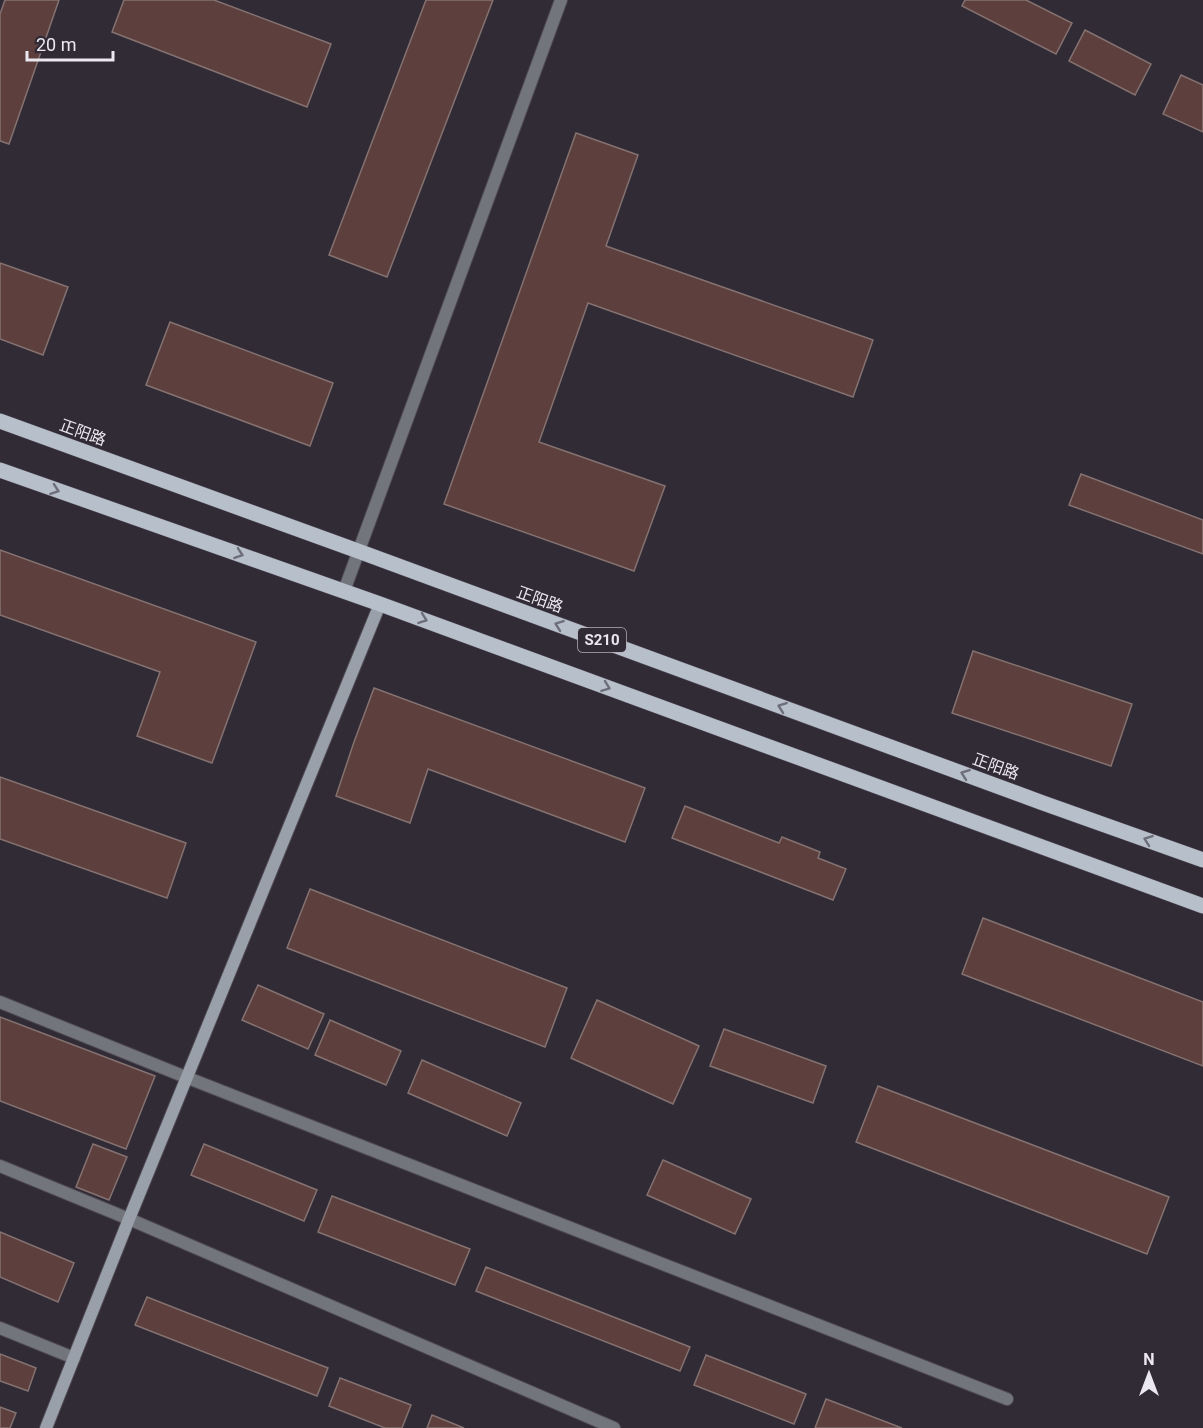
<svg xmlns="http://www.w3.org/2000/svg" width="1203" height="1428" font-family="Roboto,'Noto Sans SC',sans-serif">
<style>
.building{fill:#5d3f3e;stroke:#847271;stroke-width:1.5}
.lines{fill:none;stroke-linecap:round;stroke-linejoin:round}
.street-casing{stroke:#4f4954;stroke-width:14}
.secondary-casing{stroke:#4f4954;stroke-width:14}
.primary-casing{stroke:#4f4954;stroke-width:16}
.street{stroke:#72767c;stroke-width:12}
.secondary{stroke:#99a0a9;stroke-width:12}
.primary{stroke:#b7bfcb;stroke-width:15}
.oneway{stroke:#6d6e79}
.labels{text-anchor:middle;stroke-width:4.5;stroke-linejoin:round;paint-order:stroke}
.shield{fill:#312b36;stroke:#b4afb8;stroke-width:1.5}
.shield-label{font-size:15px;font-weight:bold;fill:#ece8f0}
.street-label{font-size:16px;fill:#ece8f0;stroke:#312b36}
</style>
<rect width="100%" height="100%" fill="#312b36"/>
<g class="building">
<polygon points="5,0 59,0 9,144 0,141 0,14"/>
<polygon points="124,0 214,0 331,44 307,107 112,32"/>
<polygon points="426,0 493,0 387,277 329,255"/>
<polygon points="965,0 1026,0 1072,23 1056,54 962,6"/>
<polygon points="1085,30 1151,64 1135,95 1069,61"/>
<polygon points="1181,75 1203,85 1203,132 1163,114"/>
<polygon points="576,133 638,155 606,246 873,340 853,397 588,303 539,442 665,486 634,571 444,504"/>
<polygon points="0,263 68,287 43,355 0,339"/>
<polygon points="170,322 333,383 310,446 146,385"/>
<polygon points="1081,474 1203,520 1203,554 1069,505"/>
<polygon points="0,550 256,642 212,763 137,736 160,672 0,615"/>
<polygon points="973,651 1132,704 1111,766 952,713"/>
<polygon points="374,688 645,788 625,842 428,769 410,823 336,796 354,742"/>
<polygon points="0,777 186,843 167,898 0,839"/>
<polygon points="685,806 779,843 782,837 820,852 818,858 846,869 833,900 672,838"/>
<polygon points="310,889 567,988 545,1047 287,948"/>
<polygon points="983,918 1203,1002 1203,1066 962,974"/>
<polygon points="258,985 324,1014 308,1049 242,1020"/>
<polygon points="597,1000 699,1046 673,1104 571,1058"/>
<polygon points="0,1017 155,1076 126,1149 0,1101"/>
<polygon points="330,1020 401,1051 386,1085 315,1055"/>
<polygon points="724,1029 826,1066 813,1103 710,1066"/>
<polygon points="422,1060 521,1103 507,1136 408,1093"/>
<polygon points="878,1086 1169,1197 1147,1254 856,1142"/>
<polygon points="93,1144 127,1157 109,1200 76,1187"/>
<polygon points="204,1144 317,1190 304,1221 191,1175"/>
<polygon points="663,1160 751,1199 735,1234 647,1195"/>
<polygon points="332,1196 470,1249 455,1285 318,1232"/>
<polygon points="0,1232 74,1263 58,1302 0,1277"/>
<polygon points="486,1267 690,1347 680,1371 476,1291"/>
<polygon points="147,1297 328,1368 317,1396 135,1325"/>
<polygon points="0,1354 36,1368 28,1391 0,1381"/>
<polygon points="706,1355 806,1394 794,1424 694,1385"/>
<polygon points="340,1378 411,1405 402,1428 385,1428 329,1406"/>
<polygon points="826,1399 902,1428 815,1428"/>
<polygon points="0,1407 16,1413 10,1428 0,1428"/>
<polygon points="432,1415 464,1428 427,1428"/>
</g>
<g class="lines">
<g class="street-casing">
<g id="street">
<polyline points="344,591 561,0"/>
<polyline points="0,1002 188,1078 1007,1399"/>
<polyline points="0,1166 129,1219 614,1428"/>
<polyline points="0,1328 74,1358"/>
</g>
</g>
<g class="secondary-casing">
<polyline id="secondary" points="46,1428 129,1219 380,604"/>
</g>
<g class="primary-casing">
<g id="primary">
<polyline points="0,421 358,551 1043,803 1203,860"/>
<polyline points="0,470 380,604 1203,906"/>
</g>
</g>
<use href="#street" class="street"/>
<use href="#secondary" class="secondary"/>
<use href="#primary" class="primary"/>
</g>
<defs><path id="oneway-chevron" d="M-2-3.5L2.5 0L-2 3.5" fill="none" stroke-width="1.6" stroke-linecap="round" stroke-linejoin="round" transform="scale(1.5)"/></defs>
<g class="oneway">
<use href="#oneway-chevron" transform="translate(55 490) rotate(19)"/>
<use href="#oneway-chevron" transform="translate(239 554) rotate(19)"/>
<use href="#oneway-chevron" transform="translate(423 619) rotate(20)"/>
<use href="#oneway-chevron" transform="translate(559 625) rotate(-160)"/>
<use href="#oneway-chevron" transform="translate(606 687) rotate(20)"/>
<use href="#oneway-chevron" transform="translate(782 707) rotate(-160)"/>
<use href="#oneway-chevron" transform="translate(965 774) rotate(-160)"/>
<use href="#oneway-chevron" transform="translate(1148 840) rotate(-160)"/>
</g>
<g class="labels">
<rect class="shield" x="578" y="628" width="48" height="24" rx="4.5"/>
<g class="shield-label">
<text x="602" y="645">S210</text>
</g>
<g class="street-label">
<text transform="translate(83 432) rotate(20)" y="6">正阳路</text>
<text transform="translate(540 599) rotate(20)" y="6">正阳路</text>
<text transform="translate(996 766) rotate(20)" y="6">正阳路</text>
</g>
</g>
<g transform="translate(1149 1374)" stroke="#312b36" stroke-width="4.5" paint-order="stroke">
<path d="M0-4.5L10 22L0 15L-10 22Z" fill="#ece8f0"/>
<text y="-9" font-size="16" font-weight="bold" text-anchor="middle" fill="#ece8f0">N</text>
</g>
<path d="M27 51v9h86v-9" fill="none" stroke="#ece8f0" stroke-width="3"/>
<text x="36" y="51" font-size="18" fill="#ece8f0" stroke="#312b36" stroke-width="4.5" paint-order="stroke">20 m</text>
</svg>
